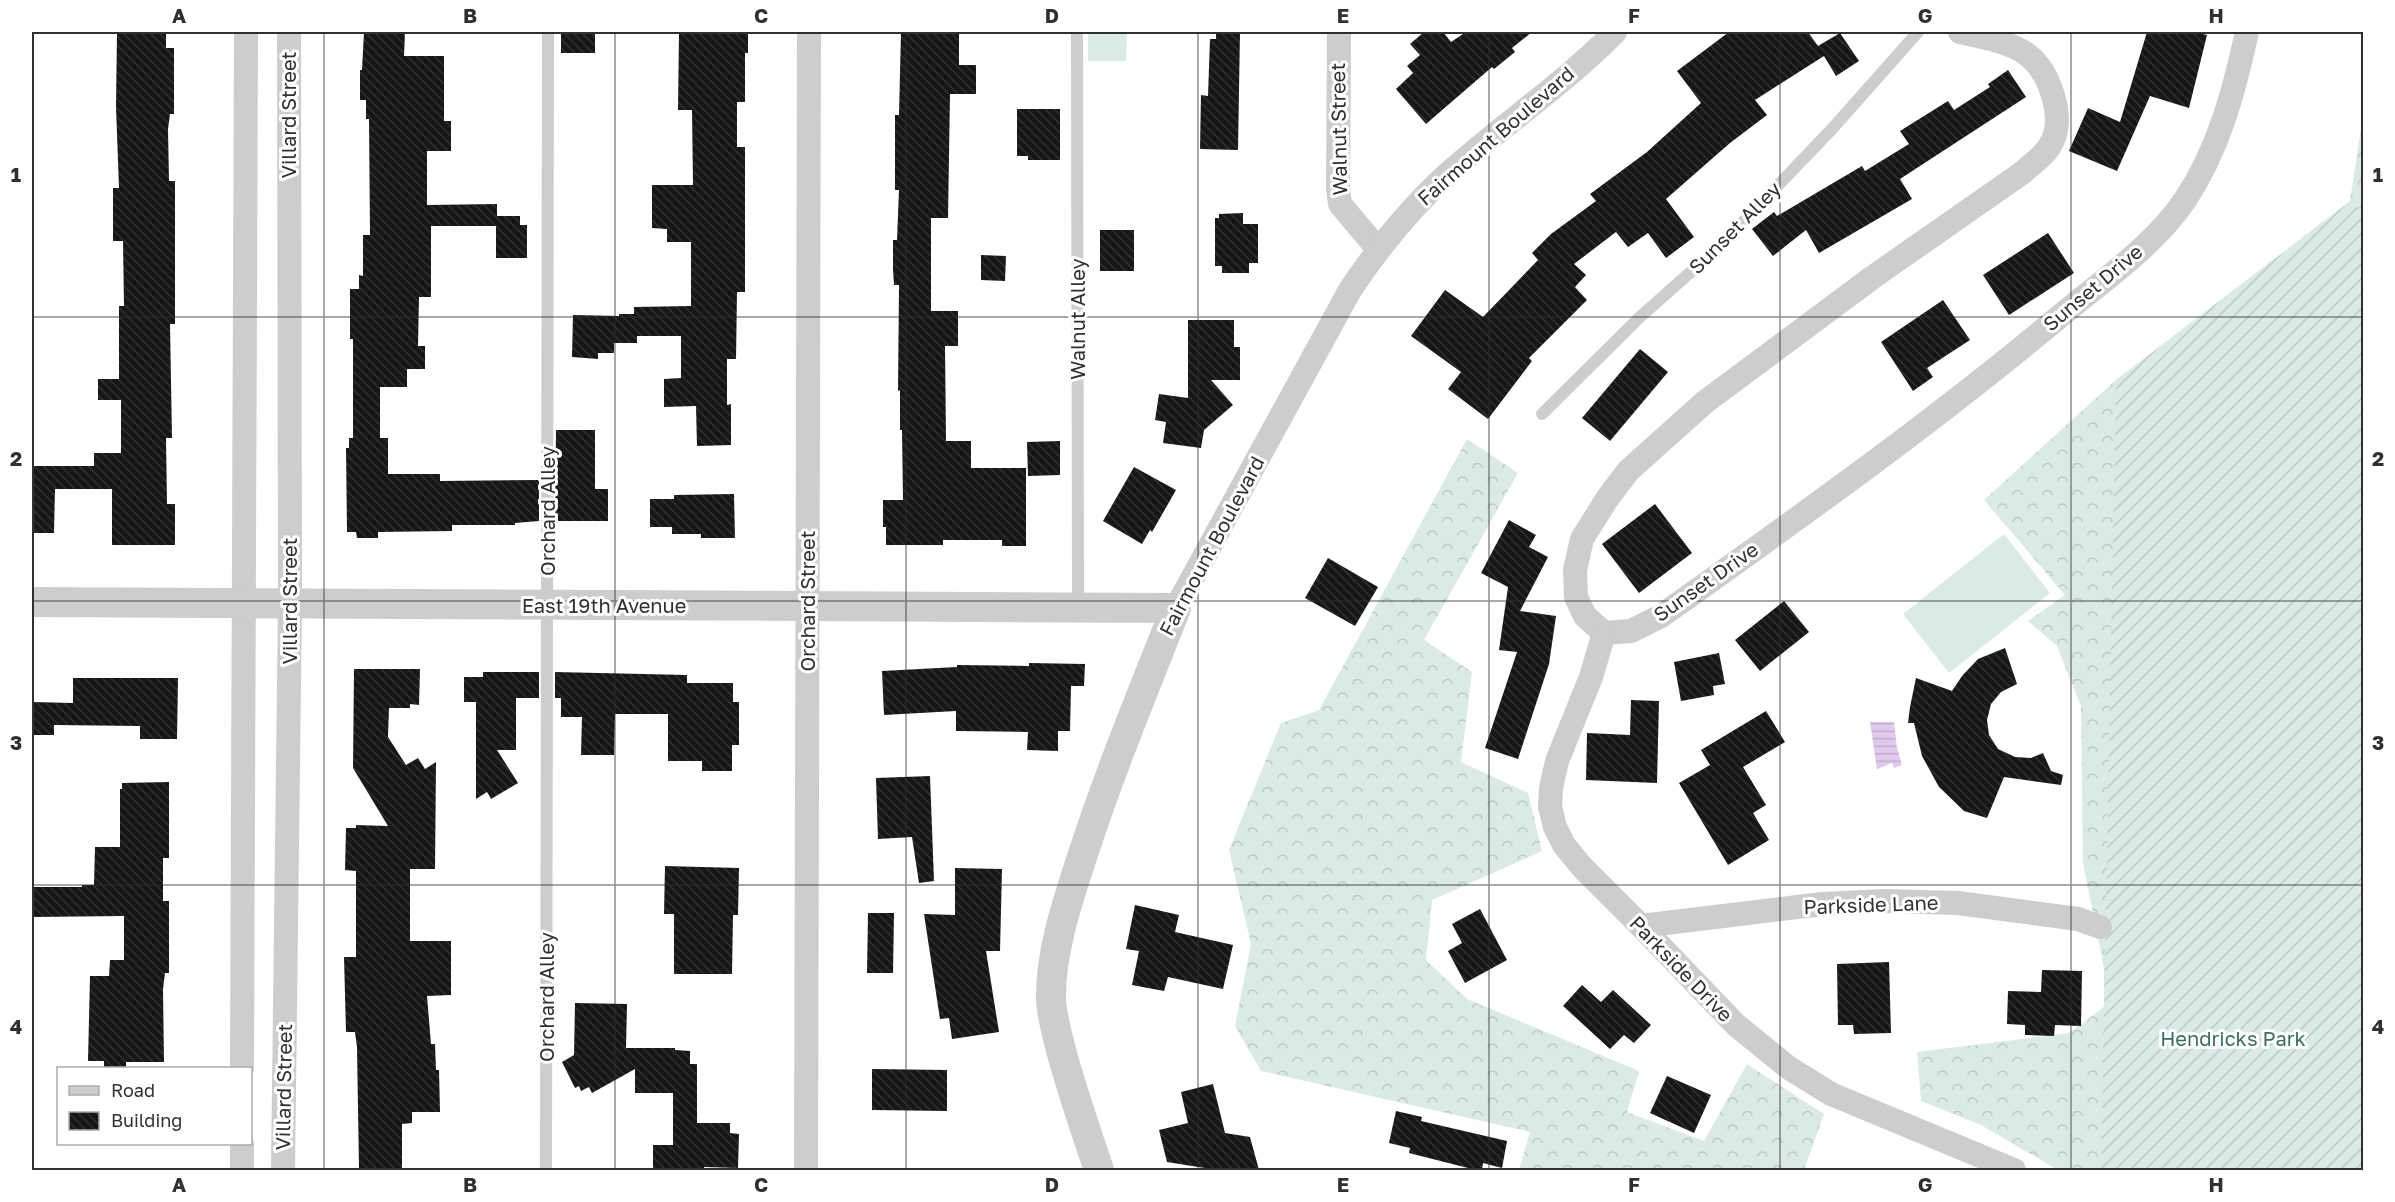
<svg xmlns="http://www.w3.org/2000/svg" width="2395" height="1202" font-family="'Golos Text',sans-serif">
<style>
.grass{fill:#daebe6}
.forest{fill:url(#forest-crowns)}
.garden{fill:url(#garden-furrows)}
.water{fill:url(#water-rules)}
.building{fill:url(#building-back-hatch)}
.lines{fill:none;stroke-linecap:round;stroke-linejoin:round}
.service{stroke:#cdcdcd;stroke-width:12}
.minor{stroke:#cdcdcd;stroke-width:24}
.tertiary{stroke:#cdcdcd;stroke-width:30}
.grid{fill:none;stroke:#303030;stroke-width:1.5;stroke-opacity:0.55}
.labels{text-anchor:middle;stroke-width:6;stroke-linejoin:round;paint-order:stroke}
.street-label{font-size:20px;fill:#303030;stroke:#fff}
.park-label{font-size:20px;fill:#3b6e63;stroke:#fff}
.neatline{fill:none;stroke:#303030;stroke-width:2}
.grid-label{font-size:20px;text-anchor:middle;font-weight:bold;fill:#303030}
</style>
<defs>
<pattern id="forest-crowns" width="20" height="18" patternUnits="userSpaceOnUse" patternTransform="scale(1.5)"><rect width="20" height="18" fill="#daebe6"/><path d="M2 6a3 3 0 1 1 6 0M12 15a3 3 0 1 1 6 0" fill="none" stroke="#bbcac6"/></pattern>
<pattern id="garden-furrows" width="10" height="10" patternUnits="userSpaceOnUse" patternTransform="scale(1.5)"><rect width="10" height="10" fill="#daebe6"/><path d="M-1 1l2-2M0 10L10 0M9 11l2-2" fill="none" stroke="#bbcac6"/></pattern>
<pattern id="water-rules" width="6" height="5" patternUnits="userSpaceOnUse" patternTransform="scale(1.5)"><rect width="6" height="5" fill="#e1c9ee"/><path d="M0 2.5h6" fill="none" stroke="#c1adcc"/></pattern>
<pattern id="building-back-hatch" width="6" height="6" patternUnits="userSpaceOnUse" patternTransform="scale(1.5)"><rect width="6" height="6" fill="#171717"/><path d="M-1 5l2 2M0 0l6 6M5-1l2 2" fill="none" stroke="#303030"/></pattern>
</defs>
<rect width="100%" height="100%" fill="#fff"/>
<g class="grass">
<polygon points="1088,32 1127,32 1126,61 1088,61"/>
<polygon points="2004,534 2050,593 1949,673 1903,614"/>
</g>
<g class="forest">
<polygon points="2363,115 2363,1170 2058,1170 1981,1125 1921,1101 1917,1052 2069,1033 2104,1007 2104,968 2083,863 2081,706 2057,646 2028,621 2065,595 1984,500 2116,380 2350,201"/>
<polygon points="1467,439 1518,473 1424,640 1472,672 1461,762 1528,793 1542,851 1432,900 1426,960 1467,999 1639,1071 1627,1112 1704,1141 1747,1064 1824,1114 1804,1170 1519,1170 1530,1132 1261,1071 1235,1026 1251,944 1229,850 1281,723 1319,710"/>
</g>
<polygon class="garden" points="2351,201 2364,213 2363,1170 2101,1170 2116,380"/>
<polygon class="water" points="1870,722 1894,722 1897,748 1902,765 1894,768 1892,763 1877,769"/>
<g class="building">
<polygon points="117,32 166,32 166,48 174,48 174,114 170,114 168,129 169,181 175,181 175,324 170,324 172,438 166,438 167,504 175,504 175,545 112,545 112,489 55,489 54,533 32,533 32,466 94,466 94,453 121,453 121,400 98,400 98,379 119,379 119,306 124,306 123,241 113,241 113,188 119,188 116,107"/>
<polygon points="364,32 405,32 404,56 444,56 444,121 451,121 451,151 427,151 427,205 497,204 497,216 520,216 520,225 527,225 527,258 496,258 496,226 431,226 431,297 419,297 418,346 425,346 425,369 407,369 407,387 380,387 380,438 388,438 388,474 440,474 440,481 539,480 539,521 515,523 515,525 452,525 452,531 378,532 378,538 357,538 356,532 347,532 346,448 349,448 349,438 353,438 353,339 350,339 350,289 359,289 359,275 363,276 363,235 370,235 369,119 366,119 366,100 360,100 360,70 362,70"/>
<rect x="561" y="32" width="34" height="21"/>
<polygon points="679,32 748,32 748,53 745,53 745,102 737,102 737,147 745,147 745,292 737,292 736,359 727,359 727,405 731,404 731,445 697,446 696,406 664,407 664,379 681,378 681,336 637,336 637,343 614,343 614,353 598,353 598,359 572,357 573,315 619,316 619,314 634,314 634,307 691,306 691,242 667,242 667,229 652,228 652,185 693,185 692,110 678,110"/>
<polygon points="901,32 959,32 959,65 976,65 976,94 950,94 948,218 931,218 931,311 958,311 958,346 945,346 946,441 971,441 971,468 1026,468 1026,546 1002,546 1002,540 943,540 943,545 886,545 886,527 883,527 883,500 903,500 902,430 900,430 900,390 898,391 899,285 894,285 893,269 893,240 897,240 899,190 895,190 895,115 899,115"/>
<polygon points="1216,32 1240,32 1238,150 1200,149 1201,95 1208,96 1210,39 1216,39"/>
<polygon points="1424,32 1443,32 1451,42 1466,32 1532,32 1512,48 1515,52 1494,69 1492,67 1426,124 1396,89 1413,73 1407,66 1420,55 1410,44"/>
<polygon points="1729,32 1808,32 1818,46 1840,33 1859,61 1836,76 1824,56 1755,100 1767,115 1730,143 1666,199 1694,237 1666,258 1648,233 1628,247 1616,232 1574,264 1586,275 1575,287 1587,300 1529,358 1532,361 1488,419 1448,389 1461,372 1411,336 1445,290 1483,317 1538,260 1532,253 1551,234 1596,201 1590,194 1647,152 1701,103 1677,71"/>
<polygon points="2147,32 2196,32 2207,35 2189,108 2150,96 2117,171 2069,151 2088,108 2120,122"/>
<polygon points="2008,70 2026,97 1900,179 1912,199 1819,253 1806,230 1773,256 1752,229 1774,212 1777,216 1862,166 1865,171 1909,144 1900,131 1948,101 1954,110 1990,87 1988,84"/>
<polygon points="1017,109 1060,109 1060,160 1028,160 1028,156 1017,156"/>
<polygon points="1243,213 1243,224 1258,224 1258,263 1249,263 1249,273 1222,273 1222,266 1215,266 1215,218 1219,218 1219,214"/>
<rect x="1100" y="230" width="34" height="41"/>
<polygon points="2048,233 2074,273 2009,315 1983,275"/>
<polygon points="981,255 1006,256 1005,281 981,280"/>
<polygon points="1943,300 1970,340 1927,368 1933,377 1913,391 1881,342"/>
<polygon points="1188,320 1234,320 1234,347 1240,347 1240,380 1211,380 1233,405 1204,430 1201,448 1163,443 1166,422 1155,420 1159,394 1188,398"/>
<polygon points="1640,349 1668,372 1610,441 1582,418"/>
<polygon points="556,430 595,430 595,489 608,489 608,521 555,521"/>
<polygon points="1060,441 1060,475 1028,476 1027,442"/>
<polygon points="1134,467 1176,490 1152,532 1150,530 1142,544 1103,521"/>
<polygon points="734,494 735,538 701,538 701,534 672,534 672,527 650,527 650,499 674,499 674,495"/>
<polygon points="1655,504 1692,553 1639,593 1602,544"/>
<polygon points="1509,520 1536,535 1529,547 1548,557 1520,611 1556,616 1549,664 1518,759 1485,748 1517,652 1499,650 1508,587 1481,573"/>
<polygon points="1328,558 1378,587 1355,626 1305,598"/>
<polygon points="1784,601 1809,632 1760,671 1735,640"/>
<polygon points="2005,648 2017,684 2001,692 1991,704 1987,720 1989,735 1998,749 2015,757 2031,758 2043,753 2051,771 2063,775 2061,785 2004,777 1987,818 1964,811 1939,787 1922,756 1914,723 1908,723 1910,707 1916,678 1952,691 1962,676 1978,659"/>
<polygon points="1719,653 1725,684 1713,686 1714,695 1681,701 1674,662"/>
<polygon points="1029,663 1085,664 1084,686 1071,686 1070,731 1058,731 1058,751 1027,750 1028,732 956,731 956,711 884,715 882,671 957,667 957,665 1029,666"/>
<polygon points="354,669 420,669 419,705 410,704 410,708 389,708 388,737 406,765 418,758 425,769 436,762 435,869 410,869 410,941 451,941 451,995 427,996 431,1044 435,1044 436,1070 439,1070 440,1112 412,1112 412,1123 402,1124 402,1170 359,1170 357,1047 355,1032 346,1032 344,957 356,957 356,871 345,870 346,828 356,828 356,825 388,826 353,768"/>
<polygon points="483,672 539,672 539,698 516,698 516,750 497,750 518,783 491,799 487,792 476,799 476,702 464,702 464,677 483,677"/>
<polygon points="555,672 687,675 687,683 733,683 733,702 739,702 739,745 732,745 732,771 702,771 702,761 668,761 668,714 615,714 614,755 581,755 582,717 561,717 561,698 555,698"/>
<polygon points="73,678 178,678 177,739 140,739 140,726 54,725 54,735 32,735 32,702 73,703"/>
<polygon points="1631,700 1659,701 1657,783 1586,780 1587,733 1630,735"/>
<polygon points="1766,711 1785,742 1743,767 1766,805 1753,813 1769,840 1728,865 1679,783 1710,765 1701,750"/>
<polygon points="930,776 934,881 919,883 912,837 878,839 876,778"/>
<polygon points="169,782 169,858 163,858 163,901 169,901 169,973 165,973 163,989 164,1062 126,1062 126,1068 104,1068 104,1061 88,1061 90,976 109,976 110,960 124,960 124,916 32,917 32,887 82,887 82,885 94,885 95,847 120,847 120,789 122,789 122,783"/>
<polygon points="665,866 739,868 738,915 733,915 732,974 674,974 674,914 664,914"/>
<polygon points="955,868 1002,869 1000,951 986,951 999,1032 952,1039 949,1018 940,1019 924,914 955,915"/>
<polygon points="1135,905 1179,915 1175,932 1233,945 1223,989 1168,977 1164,991 1132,985 1139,951 1126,949"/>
<polygon points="1480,909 1507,960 1465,983 1448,951 1462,943 1452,924"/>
<polygon points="868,913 894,913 893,973 867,973"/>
<polygon points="1889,962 1891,1033 1854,1034 1853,1025 1838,1025 1837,964"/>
<polygon points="2042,970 2082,971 2081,1026 2055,1025 2054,1036 2025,1035 2025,1025 2007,1024 2008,991 2041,992"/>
<polygon points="1582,985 1601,1002 1613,990 1651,1025 1634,1043 1624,1035 1610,1049 1563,1006"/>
<polygon points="575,1003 627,1004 626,1048 675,1048 675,1050 690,1051 690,1064 697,1064 697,1123 730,1123 730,1133 739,1134 738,1168 704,1167 704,1170 653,1170 653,1145 673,1145 673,1093 635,1093 635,1069 592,1093 589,1087 581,1091 579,1086 575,1088 562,1062 574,1055"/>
<polygon points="872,1069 947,1070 947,1111 872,1110"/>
<polygon points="1667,1076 1711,1095 1694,1133 1650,1113"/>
<polygon points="1213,1084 1225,1133 1250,1137 1259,1170 1217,1170 1167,1162 1159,1130 1188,1123 1181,1092"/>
<polygon points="1396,1111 1422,1117 1421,1121 1507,1141 1502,1168 1483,1163 1482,1170 1476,1170 1409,1153 1410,1148 1389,1143"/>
</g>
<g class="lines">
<g class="service">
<polyline points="1077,32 1078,607"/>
<polyline points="1542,414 1640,317 1720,246 1832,129 1918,32"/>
<polyline points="546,1170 548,32"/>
</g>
<g class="minor">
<polyline points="1339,32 1338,188 1340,204 1377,248"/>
<path d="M1960 32C1981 37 2007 41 2025 53 2049 69 2064 114 2053 140 2047 154 2033 163 2022 173L1873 277 1705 402 1628 471 1607 499 1582 539 1575 570 1576 597 1585 616 1604 633 1631 631 1661 616C1796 520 1932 423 2059 317 2102 281 2153 247 2185 200 2219 149 2234 91 2247 32"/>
<path d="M1176 608 1350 290C1380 245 1411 207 1451 171 1504 124 1565 83 1615 32"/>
<polyline points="1604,633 1591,677 1557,761 1551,788 1550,807 1555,827 1564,845 1582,867 1641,926 1736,1025 1789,1068 1831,1094 2014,1170"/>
<polyline points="1641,926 1822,904 1884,901 1958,903 2078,919 2100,927"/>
<polyline points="242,1068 246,32"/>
<polyline points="242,1170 242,1144"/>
<polyline points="283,1170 290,603 289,32"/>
<polyline points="806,1170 809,32"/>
</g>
<path class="tertiary" d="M32 602 1176 608C1144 689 1110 771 1083 854 1068 900 1050 952 1051 1000 1052 1018 1058 1037 1062 1054 1073 1093 1086 1132 1099 1170"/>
</g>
<path class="grid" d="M324 32V1170M615 32V1170M906 32V1170M1198 32V1170M1489 32V1170M1780 32V1170M2071 32V1170M32 317H2364M32 601H2364M32 885H2364"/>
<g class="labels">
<g class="street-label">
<text transform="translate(289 115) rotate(-90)" y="7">Villard Street</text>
<text transform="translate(1339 129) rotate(-91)" y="7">Walnut Street</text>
<text transform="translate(1496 136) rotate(-41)" y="7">Fairmount Boulevard</text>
<text transform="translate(1735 228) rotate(-45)" y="7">Sunset Alley</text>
<text transform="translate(2093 288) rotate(-40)" y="7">Sunset Drive</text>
<text transform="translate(1078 319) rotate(-90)" y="7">Walnut Alley</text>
<text transform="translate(548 511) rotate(-90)" y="7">Orchard Alley</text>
<text transform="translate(1212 546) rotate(-62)" y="7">Fairmount Boulevard</text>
<text transform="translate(1706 582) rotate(-35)" y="7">Sunset Drive</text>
<text transform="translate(290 601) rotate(-90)" y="7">Villard Street</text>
<text transform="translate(808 601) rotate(-90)" y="7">Orchard Street</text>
<text x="604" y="613">East 19th Avenue</text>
<text transform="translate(1871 905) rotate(-2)" y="7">Parkside Lane</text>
<text transform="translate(1681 969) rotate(46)" y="7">Parkside Drive</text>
<text transform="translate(547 997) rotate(-90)" y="7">Orchard Alley</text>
<text transform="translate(284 1087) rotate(-89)" y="7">Villard Street</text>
</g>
<g class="park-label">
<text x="2233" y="1046">Hendricks Park</text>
</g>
</g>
<rect width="2395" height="1202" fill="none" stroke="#ffffff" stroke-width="66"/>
<rect x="57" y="1067" width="195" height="78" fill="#ffffff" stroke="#acacac" stroke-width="1.5"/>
<rect x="69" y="1086" width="30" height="9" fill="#cdcdcd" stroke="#acacac" stroke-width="1.5"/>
<text x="111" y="1097" font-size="18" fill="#303030">Road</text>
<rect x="69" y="1112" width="30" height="18" fill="url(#building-back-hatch)" stroke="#acacac" stroke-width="1.5"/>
<text x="111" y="1127" font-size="18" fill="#303030">Building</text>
<rect x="33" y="33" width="2329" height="1136" class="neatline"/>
<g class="grid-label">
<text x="179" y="23">A</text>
<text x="470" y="23">B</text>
<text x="761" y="23">C</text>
<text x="1052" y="23">D</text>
<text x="1343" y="23">E</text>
<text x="1634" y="23">F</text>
<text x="1925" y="23">G</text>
<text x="2216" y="23">H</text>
<text x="16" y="182">1</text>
<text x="2378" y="182">1</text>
<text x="16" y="466">2</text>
<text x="2378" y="466">2</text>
<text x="16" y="750">3</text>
<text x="2378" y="750">3</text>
<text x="16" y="1034">4</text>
<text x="2378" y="1034">4</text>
<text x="179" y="1192">A</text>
<text x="470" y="1192">B</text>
<text x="761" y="1192">C</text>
<text x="1052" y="1192">D</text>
<text x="1343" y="1192">E</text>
<text x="1634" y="1192">F</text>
<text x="1925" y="1192">G</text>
<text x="2216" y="1192">H</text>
</g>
</svg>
